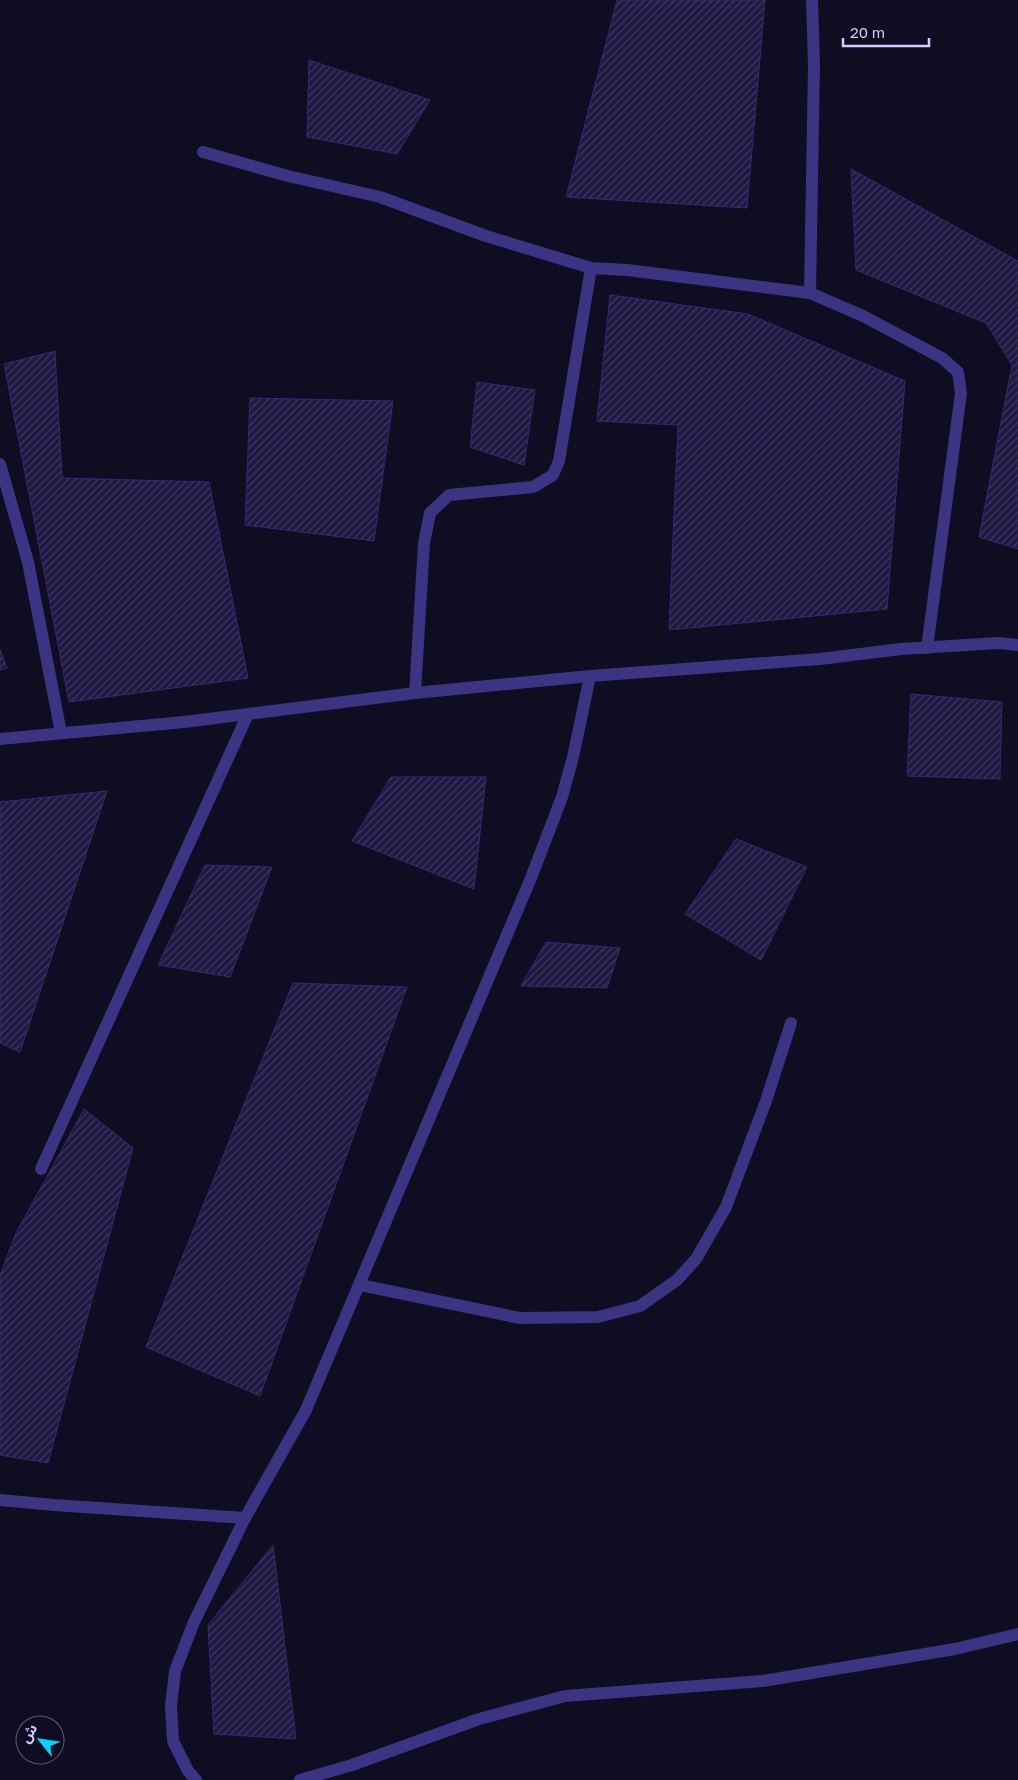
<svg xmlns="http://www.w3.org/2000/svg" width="1018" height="1780" font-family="'Golos Text','Noto Sans Arabic',sans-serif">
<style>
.building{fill:url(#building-hatch);stroke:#392770}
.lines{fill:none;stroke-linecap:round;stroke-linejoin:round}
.minor{stroke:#3a3483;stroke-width:12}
</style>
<defs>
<pattern id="building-hatch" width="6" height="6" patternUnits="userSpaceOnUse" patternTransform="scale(1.25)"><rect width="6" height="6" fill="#211743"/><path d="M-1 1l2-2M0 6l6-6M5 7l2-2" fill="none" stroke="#40385f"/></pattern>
</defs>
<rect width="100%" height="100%" fill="#100c21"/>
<g class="building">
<polygon points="617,0 765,0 747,208 566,197"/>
<polygon points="309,60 430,100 397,154 307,137"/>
<polygon points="851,169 1018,261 1018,549 979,537 1012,365 986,323 856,270"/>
<polygon points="610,295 748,314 905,381 887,609 669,630 678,425 597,421"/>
<polygon points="55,351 62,478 209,482 248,678 69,702 4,364"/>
<polygon points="477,382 535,390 524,465 470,447"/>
<polygon points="250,398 393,401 374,541 245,525"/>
<polygon points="0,649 7,668 0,670"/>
<polygon points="911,694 1002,702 1000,779 907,776"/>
<polygon points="391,777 486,777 474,889 352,841"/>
<polygon points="107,791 20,1052 0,1043 0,802"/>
<polygon points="736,839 807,867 761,960 685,914"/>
<polygon points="205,865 272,867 230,977 158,965"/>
<polygon points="546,942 620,948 607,988 521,986"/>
<polygon points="293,983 407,987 260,1396 146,1347"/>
<polygon points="84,1109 133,1148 48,1463 0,1455 0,1275 16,1233"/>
<polygon points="273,1545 296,1739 214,1734 208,1625"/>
</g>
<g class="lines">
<g class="minor">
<polyline points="203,152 288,176 380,197 486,236 591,268 627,270 810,293 863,316 942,358 958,372 961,393 927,648"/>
<polyline points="810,293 814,65 812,0"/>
<polyline points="0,464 28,562 61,733"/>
<polyline points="415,693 424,543 430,513 449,495 533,487 553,475 559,461 591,268"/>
<polyline points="0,739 184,722 415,693 590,676 820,659 901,649 999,643 1018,645"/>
<polyline points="41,1169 248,714"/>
<polyline points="360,1285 520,1318 598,1317 640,1306 677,1280 696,1259 726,1207 766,1101 791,1023"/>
<polyline points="0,1500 54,1505 245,1518"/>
<polyline points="196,1780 188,1771 173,1741 171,1706 175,1671 194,1622 245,1518 306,1410 531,878 562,797 573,757 590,676"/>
<polyline points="300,1780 352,1765 479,1719 565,1696 763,1681 955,1649 1018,1634"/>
</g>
</g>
<g transform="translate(40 1740) rotate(300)"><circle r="24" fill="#100c21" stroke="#5e597a"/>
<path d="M0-4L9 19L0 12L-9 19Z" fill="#00d4f7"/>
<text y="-8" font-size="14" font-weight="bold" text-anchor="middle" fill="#d3ccff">ش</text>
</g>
<path d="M843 38v8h86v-8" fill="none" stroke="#d3ccff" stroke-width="2.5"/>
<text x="850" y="38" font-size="15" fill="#d3ccff" stroke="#100c21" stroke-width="4" paint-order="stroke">20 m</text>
</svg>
